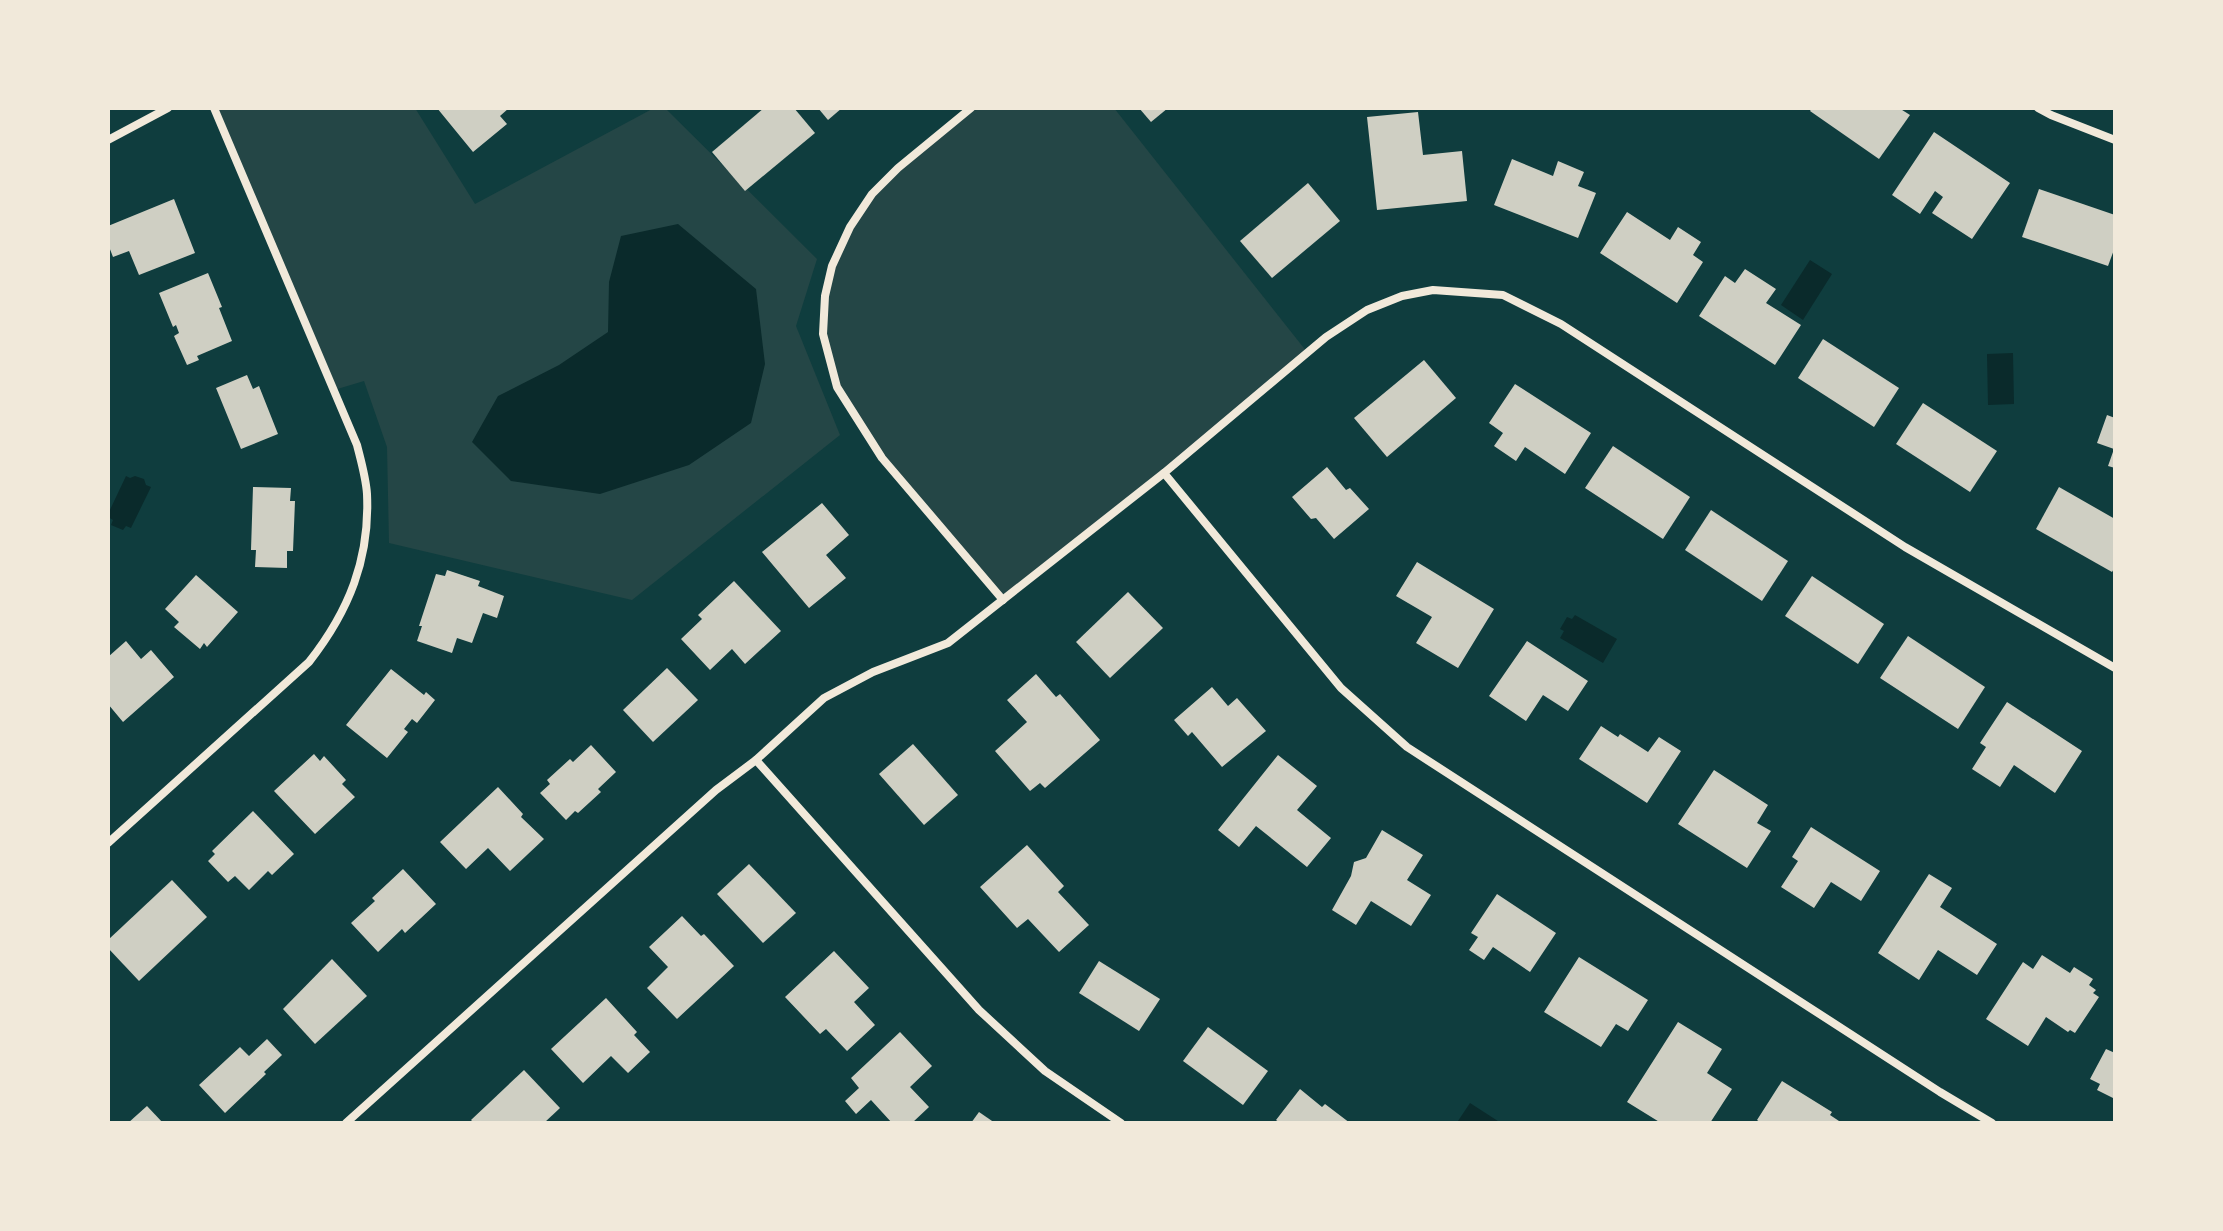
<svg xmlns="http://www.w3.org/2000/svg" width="2223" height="1231" font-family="'Titillium Web',sans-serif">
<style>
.green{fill:#244646}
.water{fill:#0a2a2b}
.building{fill:#cfcfc3}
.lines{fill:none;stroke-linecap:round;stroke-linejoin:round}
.minor{stroke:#f1e9da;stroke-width:8}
</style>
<rect width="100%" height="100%" fill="#0f3d3e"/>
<g class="green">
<polygon points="214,108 415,108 475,204 654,108 665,108 817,259 796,326 840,435 632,600 389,543 387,447 364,381 334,390"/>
<polygon points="971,108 1114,108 1307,352 1003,600 882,458 837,387 823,334 832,266 872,194"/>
</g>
<g class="water">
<polygon points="678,224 756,289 765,364 751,423 689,465 600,494 511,481 472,442 498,396 559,365 608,332 609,282 621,236"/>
<polygon points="1810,260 1832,274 1803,320 1781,305"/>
<polygon points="2013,353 2014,404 1988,405 1987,354"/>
<polygon points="126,476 130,478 135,476 144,479 146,485 151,487 131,528 126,526 123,530 111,525 113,520 108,517 108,514"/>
<polygon points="1575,615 1617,639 1603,663 1560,638 1564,631 1560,629 1567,617 1572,619"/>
<polygon points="1470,1103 1501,1123 1460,1123 1458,1121"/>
</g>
<g class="building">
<polygon points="437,108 509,108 500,116 507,124 473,152"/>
<polygon points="764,108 794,108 815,133 745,191 712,152"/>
<polygon points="818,108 842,108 828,120"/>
<polygon points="1139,108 1168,108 1151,122"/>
<polygon points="1812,108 1899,108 1910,115 1879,159 1810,111"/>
<polygon points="1418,112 1423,155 1462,151 1467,201 1377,210 1367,117"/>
<polygon points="1934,132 2010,183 1972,239 1932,213 1943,197 1935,191 1920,214 1892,195"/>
<polygon points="1512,159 1553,176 1558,161 1584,172 1578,186 1596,193 1578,238 1494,205"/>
<polygon points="1308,183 1340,221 1272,278 1240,241"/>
<polygon points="2039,189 2115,215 2115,247 2108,266 2022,237"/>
<polygon points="174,199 195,253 139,275 129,251 113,257 108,244 108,226"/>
<polygon points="1627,212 1670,240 1678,227 1701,242 1693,255 1703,262 1677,303 1600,253"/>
<polygon points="1745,269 1776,289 1766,303 1801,325 1775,365 1699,316 1725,276 1735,283"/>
<polygon points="208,273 222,307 219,308 232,341 197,356 199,360 187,365 174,336 179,333 176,325 173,327 159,293"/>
<polygon points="1823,339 1899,388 1874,427 1798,378"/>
<polygon points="1424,360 1456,398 1387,457 1354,418"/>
<polygon points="247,375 253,389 259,386 278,434 241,449 216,388"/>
<polygon points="1515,384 1591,433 1565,474 1525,447 1516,461 1494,446 1503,433 1489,423"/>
<polygon points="1923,403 1997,451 1970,492 1896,444"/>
<polygon points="2107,415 2115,418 2115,468 2108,466 2114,449 2097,443"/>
<polygon points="1613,446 1690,497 1663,539 1585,488"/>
<polygon points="1327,467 1346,490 1350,488 1369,509 1334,539 1316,518 1311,519 1292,497"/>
<polygon points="253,487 291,488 290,501 295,501 293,551 287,551 287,568 255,567 256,550 251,550"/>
<polygon points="2059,487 2115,519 2115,567 2112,572 2036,529"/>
<polygon points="822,503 849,535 826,555 846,578 809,608 762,552"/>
<polygon points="1711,510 1788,561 1762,601 1685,550"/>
<polygon points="1417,562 1494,609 1458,668 1416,643 1432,617 1396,596"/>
<polygon points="447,570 480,581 478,586 504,596 497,618 483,613 472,643 457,638 452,653 417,641 422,626 419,626 436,574 445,576"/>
<polygon points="196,575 238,612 207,647 204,643 200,649 174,627 179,622 165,609"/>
<polygon points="1812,576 1884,624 1858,664 1785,616"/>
<polygon points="734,581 781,631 745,664 732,649 710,670 681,639 702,619 698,615"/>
<polygon points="1128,592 1163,628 1110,678 1076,642"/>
<polygon points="1908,636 1985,687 1958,729 1880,678"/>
<polygon points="126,641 141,659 151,650 174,677 123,722 108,704 108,657"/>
<polygon points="1527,641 1588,681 1568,711 1543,695 1526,721 1489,696"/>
<polygon points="667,668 698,700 653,742 623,710"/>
<polygon points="391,669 424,695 426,692 435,700 417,723 412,719 404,729 408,732 387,758 346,725"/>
<polygon points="1036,674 1056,697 1060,694 1100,740 1045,788 1040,783 1030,791 995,751 1027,722 1007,700"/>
<polygon points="1212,687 1228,706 1237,698 1266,731 1222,767 1192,732 1188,736 1174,720"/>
<polygon points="2007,702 2082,751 2055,793 2014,765 2000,787 1972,769 1986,747 1980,743"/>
<polygon points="1601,726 1618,737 1620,734 1648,752 1659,737 1681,751 1647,803 1579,759"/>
<polygon points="913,744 958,795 924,825 879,774"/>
<polygon points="591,745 616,772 598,789 601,792 578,813 575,811 566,820 540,793 550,784 547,780 570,759 573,762"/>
<polygon points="314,754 320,761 324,756 346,780 342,784 355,797 315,834 274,791"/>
<polygon points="1278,755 1317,786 1297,810 1331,838 1307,867 1256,826 1239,847 1218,830"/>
<polygon points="1714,770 1768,805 1757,823 1771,831 1747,868 1678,824"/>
<polygon points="498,787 523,814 521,817 544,839 510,871 488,848 466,869 440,842"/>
<polygon points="253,811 294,854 272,875 268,871 249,890 235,876 228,882 208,861 215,854 212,851"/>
<polygon points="1811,827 1880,871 1861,901 1831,882 1814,908 1781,887 1798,861 1792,857"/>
<polygon points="1382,830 1423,855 1407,880 1431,895 1411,926 1371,901 1356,925 1332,910 1351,876 1354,862 1366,858"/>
<polygon points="1027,845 1064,886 1058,892 1089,925 1059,952 1028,919 1017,928 980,887"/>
<polygon points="749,864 796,913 763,943 717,894"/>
<polygon points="403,869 436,904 405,933 402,929 378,952 351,923 375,901 372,898"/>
<polygon points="1929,874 1952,888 1940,907 1997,944 1977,975 1938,950 1919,980 1878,953"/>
<polygon points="172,880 207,917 139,981 108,948 108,940"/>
<polygon points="1497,894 1556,933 1530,972 1493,947 1484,960 1469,950 1478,937 1471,933"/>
<polygon points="682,916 701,936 704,934 734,966 677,1019 647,988 668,967 649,947"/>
<polygon points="834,951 869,988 854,1002 875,1025 847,1051 826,1029 820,1034 785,997"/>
<polygon points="2042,955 2070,973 2074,967 2093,979 2089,985 2096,990 2093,993 2099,997 2075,1033 2070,1030 2068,1032 2046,1017 2028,1046 1986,1019 2023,962 2033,969"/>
<polygon points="1579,957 1648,1000 1628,1031 1616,1024 1601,1047 1544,1012"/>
<polygon points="332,959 367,996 315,1044 283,1009"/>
<polygon points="1099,961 1160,999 1139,1031 1079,993"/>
<polygon points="606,998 637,1032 634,1035 650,1052 628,1073 611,1056 583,1083 551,1049"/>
<polygon points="1678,1022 1722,1049 1707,1073 1732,1089 1710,1123 1661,1123 1627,1102"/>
<polygon points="1208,1027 1268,1071 1243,1105 1183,1061"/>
<polygon points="900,1032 932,1066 910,1087 929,1107 912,1123 892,1123 871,1100 856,1114 845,1101 859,1088 851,1078"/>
<polygon points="267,1039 282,1055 264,1072 266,1074 225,1113 199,1085 240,1047 249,1056"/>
<polygon points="2106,1049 2115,1053 2115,1099 2097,1090 2100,1084 2090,1079"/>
<polygon points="524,1070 560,1108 544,1123 474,1123 471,1120"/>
<polygon points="1782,1081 1832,1112 1830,1115 1842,1123 1761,1123 1757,1120"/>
<polygon points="1300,1089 1322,1107 1325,1104 1350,1123 1280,1123 1276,1120"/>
<polygon points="147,1106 163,1123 128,1123"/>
<polygon points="979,1112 995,1123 971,1123"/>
</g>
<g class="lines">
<g class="minor">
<polyline points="971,108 898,168 872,194 850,227 832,266 825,296 823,334 837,387 882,458 1003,600"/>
<polyline points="2038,108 2051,115 2115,140"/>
<polyline points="108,140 168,108"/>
<polyline points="1164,473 1341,688 1407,747 1940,1092 1992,1123"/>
<polyline points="756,760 979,1010 1045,1071 1121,1123"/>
<path d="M108 843 309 662C349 611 370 559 367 494 366 478 361 461 357 445L214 108"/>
<polyline points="346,1123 716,790 756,760 824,698 873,672 948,643 1164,473 1326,337 1367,310 1402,296 1433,290 1503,295 1561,324 1905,547 2115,668"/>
</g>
</g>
<rect width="2223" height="1231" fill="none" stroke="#f1e9da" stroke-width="220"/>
</svg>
